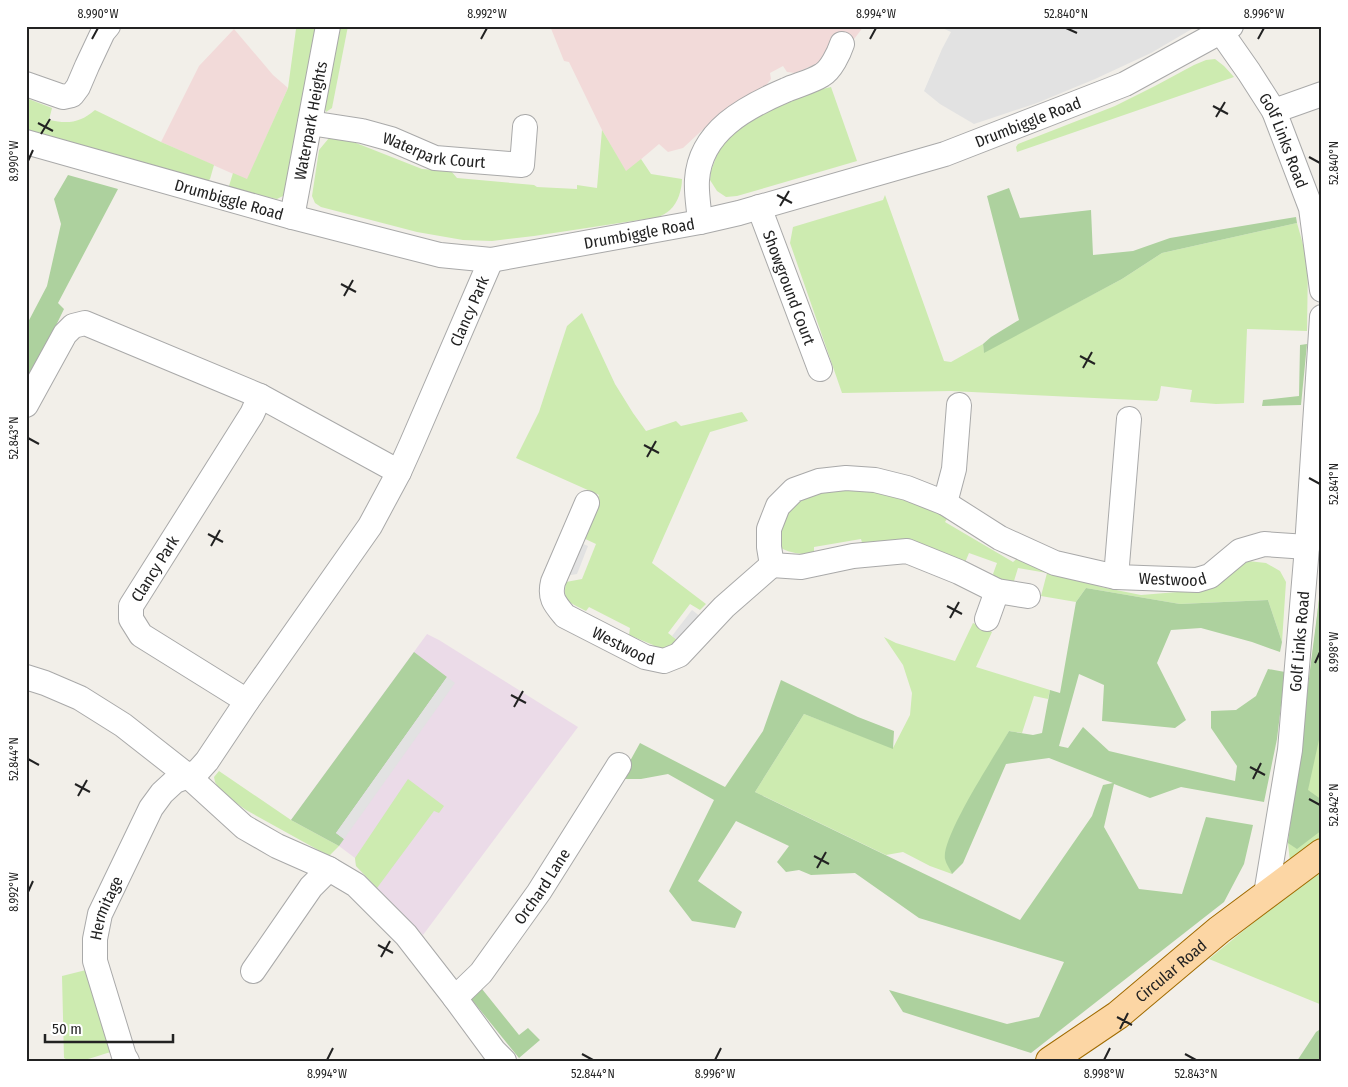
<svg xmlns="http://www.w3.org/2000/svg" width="1348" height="1087" font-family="'Fira Sans Condensed',sans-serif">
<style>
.commercial{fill:#f2dad9}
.industrial{fill:#ebdbe8}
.grass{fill:#cdebb0}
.forest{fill:#add19e}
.parking{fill:#e2e2e2}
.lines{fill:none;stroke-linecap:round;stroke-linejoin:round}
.minor-casing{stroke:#a9a9a9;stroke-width:26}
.major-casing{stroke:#a06b00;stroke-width:30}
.minor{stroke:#fff;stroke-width:24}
.major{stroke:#fcd6a4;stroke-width:28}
.ticks{fill:none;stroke:#222;stroke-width:2}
.labels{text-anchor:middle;stroke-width:5;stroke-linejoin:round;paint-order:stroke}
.street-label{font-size:16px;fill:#222;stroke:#fff}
.neatline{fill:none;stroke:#222;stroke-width:2}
.ticks-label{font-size:12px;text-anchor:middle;fill:#222}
</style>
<rect width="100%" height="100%" fill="#f2efe9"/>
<g class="commercial">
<polygon points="550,26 864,26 848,47 825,60 795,73 787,72 783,66 770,73 771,79 764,88 732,105 712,121 683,148 668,152 659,144 626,172 602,130 569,62 564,61"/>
<polygon points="234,29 273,75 288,88 247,180 161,142 199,66"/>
</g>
<polygon class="industrial" points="427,634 439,640 578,727 423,935 356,866 355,858 339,846 291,820"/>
<g class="grass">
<polygon points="307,26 317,26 285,195 277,199 232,189 229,186 233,173 247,179 288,88 296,29 306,29"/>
<polygon points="338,26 348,26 332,108 326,112 323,103"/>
<polygon points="1215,59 1224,66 1234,77 1017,152 1016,147 1018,144 1115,106 1155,86 1194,65 1206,60"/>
<polygon points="831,87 857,161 737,196 726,197 717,191 710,180 711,171 723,139 756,112 801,94"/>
<path d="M26 98 52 108 49 120C68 124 80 123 95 110L161 142 214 165 210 179 207 182 26 130Z"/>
<path d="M602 130 626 171 641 159 651 174 682 179C682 189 678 203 670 210 667 213 662 215 659 217L534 236 492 241 463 240 417 232 321 207 315 203 312 196 319 150 329 138 351 141 422 169 451 171 457 178 534 185 537 187 577 189V185L597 188Z"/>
<polygon points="885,195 944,361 951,362 983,344 984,352 1122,279 1162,253 1297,223 1308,262 1307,331 1247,329 1244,403 1216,404 1190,402 1192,390 1161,386 1159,398 1157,401 951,391 842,393 790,243 793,227 883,200"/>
<path d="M582 313 615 384 633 413 646 431 676 421 681 426 742 412 748 421 710 432 652 563 706 604 700 610 690 604 668 633 681 643 678 646 657 650 653 645 629 635 630 628 589 607 586 611C570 602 562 603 566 582L582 579 596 544 581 537 599 495 516 458 539 412 567 326Z"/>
<path d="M864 486 916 501 948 517 945 522 1013 562 1019 557 1101 587 1141 595 1202 590 1235 566 1248 561 1266 563 1280 571 1286 582 1282 642 1268 600 1180 604 1086 588 1076 602 1041 596 1047 573 1018 568 1014 581 1004 582 998 581 993 574 997 563 969 553 964 565 863 546 861 539 814 547V554C803 555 787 553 778 546V529L796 499 822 490Z"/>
<polygon points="1322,569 1322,1005 1209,959 1293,890 1288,843 1316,626"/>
<polygon points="973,623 992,632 976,667 1050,690 1048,699 1034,696 1022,733 1009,731 945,858 952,874 930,866 903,852 886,855 755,792 804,714 893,748 910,715 912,693 903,665 884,637 896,643 955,661"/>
<polygon points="219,771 291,820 339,846 329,856 246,810 221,792 215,782 214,777"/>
<polygon points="408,779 444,806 439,813 434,811 377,888 356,866 355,858"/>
<path d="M86 970 111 1052C99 1055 75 1066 64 1058L62 976Z"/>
</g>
<g class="forest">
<polygon points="68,175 118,189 58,303 64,309 26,387 26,326 47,286 61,224 54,199"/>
<polygon points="1009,188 1020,218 1091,210 1093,255 1133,251 1170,238 1296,217 1297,223 1162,253 1122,279 984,353 983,344 991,337 1019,320 987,196"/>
<polygon points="1307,344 1301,405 1262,406 1263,400 1299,396 1300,345"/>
<polygon points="1321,584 1322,584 1322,726 1308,790 1322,800 1322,830 1297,849 1288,843"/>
<path d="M1086 588 1180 604 1268 600 1282 642 1280 652 1252 642 1201 628 1171 630 1157 663 1186 720 1175 728 1102 721 1104 685 1079 674 1059 746 1068 748 1083 727 1109 751 1235 781 1237 766 1211 728V711L1236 710 1256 696 1268 669 1285 672 1277 739 1264 802 1181 787 1150 798 1114 784 1104 827 1139 889 1182 894 1206 817 1253 825 1244 864 1224 902 1031 1053 903 1012 889 990 1007 1024 1039 1017 1064 962 919 918 855 873 811 875 799 870 786 872 777 862 789 846 736 821 698 881 742 912 735 928 692 921 669 891 714 800 668 774 641 779H620L640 743 725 787 763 731 781 680 858 717 894 731 893 749 804 714 755 792 1020 920 1092 816 1103 785 1113 783 1049 758 1006 764 963 863 952 874C950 869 946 864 945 859 941 837 996 754 1009 731L1033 735 1042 733 1050 690 1060 693 1076 602Z"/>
<polygon points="414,652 447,677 336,833 344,839 339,846 291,820"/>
<polygon points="478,984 519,1035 528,1028 540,1040 519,1058 468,995"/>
<polygon points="1322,1028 1322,1061 1297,1061 1316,1032"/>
</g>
<g class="parking">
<polygon points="938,26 1197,26 1151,53 1095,79 1037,103 974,124 940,104 924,91 942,49 951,32"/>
<polygon points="578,542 588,546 577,574 565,576"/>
<polygon points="692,610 701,617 681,643 672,636"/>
<polygon points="447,677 455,683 344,839 336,833"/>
</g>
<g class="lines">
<g class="minor-casing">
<g id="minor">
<path id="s1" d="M1221 32 1249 72 1274 111 1311 208 1322 290"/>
<polyline points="26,84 63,97 72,95 78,87 87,66 103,32 108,26"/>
<polyline points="1274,111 1322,94"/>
<path id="s2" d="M310 123 362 131 391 139 435 158 522 165 525 127"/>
<path id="s3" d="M26 142 292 217 440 255 491 260 700 222 739 213 945 154 1125 84 1231 26"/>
<path id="s4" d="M759 207 820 369"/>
<path id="s5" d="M292 217 328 26"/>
<path d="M700 222C699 208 696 193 697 180 700 131 746 107 786 90 797 85 811 82 822 75 831 70 839 53 842 44"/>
<polyline points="26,405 65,334 73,326 85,323 260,396 399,472"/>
<path id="s6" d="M587 503 553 582C549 598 555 604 565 616L645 657 664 661 679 655 724 607 772 565 769 547V529L778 506 794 490 819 481 846 478 875 480 907 488 945 503 1000 538 1055 563 1116 577 1197 580 1210 576 1240 551 1264 544 1307 547"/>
<polyline points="945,503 954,469 959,405"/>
<polyline points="772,565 801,567 853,556 907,551 959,572 997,591 1028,596"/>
<polyline points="1116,577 1129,419"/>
<polyline points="987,619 997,591"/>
<polyline points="26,677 45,683 80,698 123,725 188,776 244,827 277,846 329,869 356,885 406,935 455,998 494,1051 504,1061"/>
<path id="s7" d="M247 701 141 635 131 619V606L252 414 260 396"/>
<path id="s8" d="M1266 894 1290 750 1307 547 1322 317"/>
<polyline points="253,971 311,887 329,869"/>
<path id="s9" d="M455 998 481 973 539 892 619 765"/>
<path id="s10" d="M127 1061 124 1056 95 961V939L100 914 151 808 162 793 175 781 188 776 198 771 207 761 247 701 370 526 399 472 412 443 491 260"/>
</g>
</g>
<g class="major-casing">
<g id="major">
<path id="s11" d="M1050 1061 1118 1015 1219 930 1322 853"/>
</g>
</g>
<use href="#minor" class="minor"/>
<use href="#major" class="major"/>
</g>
<path class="ticks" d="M1066 28 1077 33M92 39 98 28M481 39 487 28M870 39 876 28M1258 39 1264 28M1213 106 1228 114M1216 117 1225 102M38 123 53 131M41 134 50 119M1309 157 1320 163M28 161 33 150M777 195 792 203M780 206 789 191M341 284 356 292M344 296 353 280M1080 356 1095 364M1083 368 1092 352M28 438 39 444M644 445 659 453M647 457 656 441M1309 478 1320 484M208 534 223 542M211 546 220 530M947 606 962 614M950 618 959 602M1315 663 1320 652M511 695 526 703M514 707 523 691M28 759 39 765M1250 767 1265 775M1253 779 1261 763M75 784 90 792M78 796 87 780M1309 799 1320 805M814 856 829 864M817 868 826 852M28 892 33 881M378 945 393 953M381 957 390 941M1117 1017 1132 1025M1120 1029 1128 1013M582 1054 593 1060M1185 1054 1196 1060M327 1060 333 1048M715 1060 721 1048M1104 1060 1110 1048"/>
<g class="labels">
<g class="street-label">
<text dy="6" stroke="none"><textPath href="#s5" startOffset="98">Waterpark Heights</textPath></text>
<text dy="6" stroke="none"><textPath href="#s3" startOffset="1036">Drumbiggle Road</textPath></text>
<text dy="6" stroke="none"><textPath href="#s1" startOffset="126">Golf Links Road</textPath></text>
<text dy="6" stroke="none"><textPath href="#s2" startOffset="128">Waterpark Court</textPath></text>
<text dy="6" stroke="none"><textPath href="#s3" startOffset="211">Drumbiggle Road</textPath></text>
<text dy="6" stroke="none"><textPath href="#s3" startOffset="631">Drumbiggle Road</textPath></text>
<text dy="6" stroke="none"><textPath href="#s4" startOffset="86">Showground Court</textPath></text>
<text dy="6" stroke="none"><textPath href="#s10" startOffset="868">Clancy Park</textPath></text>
<text dy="6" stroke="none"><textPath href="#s7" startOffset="201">Clancy Park</textPath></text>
<text dy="6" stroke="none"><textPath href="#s6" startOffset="864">Westwood</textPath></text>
<text dy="6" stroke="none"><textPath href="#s8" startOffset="255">Golf Links Road</textPath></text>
<text dy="6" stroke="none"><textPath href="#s6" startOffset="190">Westwood</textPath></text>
<text dy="6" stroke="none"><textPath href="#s9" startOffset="142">Orchard Lane</textPath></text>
<text dy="6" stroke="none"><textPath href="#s10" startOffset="160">Hermitage</textPath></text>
<text dy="6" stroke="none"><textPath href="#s11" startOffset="151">Circular Road</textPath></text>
</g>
</g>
<rect width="1348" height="1087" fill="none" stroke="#ffffff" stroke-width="55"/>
<path d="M45 1034v8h128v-8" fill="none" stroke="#222222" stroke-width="2.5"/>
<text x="52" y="1034" font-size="15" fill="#222222" stroke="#ffffff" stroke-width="4" paint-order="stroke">50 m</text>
<rect x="28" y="28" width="1292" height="1032" class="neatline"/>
<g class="ticks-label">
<text x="98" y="18">8.990°W</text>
<text x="487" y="18">8.992°W</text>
<text x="876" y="18">8.994°W</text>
<text x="1066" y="18">52.840°N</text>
<text x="1264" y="18">8.996°W</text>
<text transform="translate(14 161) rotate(-90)" y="4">8.990°W</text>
<text transform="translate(1334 163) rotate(-90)" y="4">52.840°N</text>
<text transform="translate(14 438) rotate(-90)" y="4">52.843°N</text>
<text transform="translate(1334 484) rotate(-90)" y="4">52.841°N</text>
<text transform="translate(1334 652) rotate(-90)" y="4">8.998°W</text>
<text transform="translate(14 759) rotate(-90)" y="4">52.844°N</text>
<text transform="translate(1334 805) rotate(-90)" y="4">52.842°N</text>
<text transform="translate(14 892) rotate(-90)" y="4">8.992°W</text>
<text x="327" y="1078">8.994°W</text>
<text x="593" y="1078">52.844°N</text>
<text x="715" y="1078">8.996°W</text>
<text x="1104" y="1078">8.998°W</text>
<text x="1196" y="1078">52.843°N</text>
</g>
</svg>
